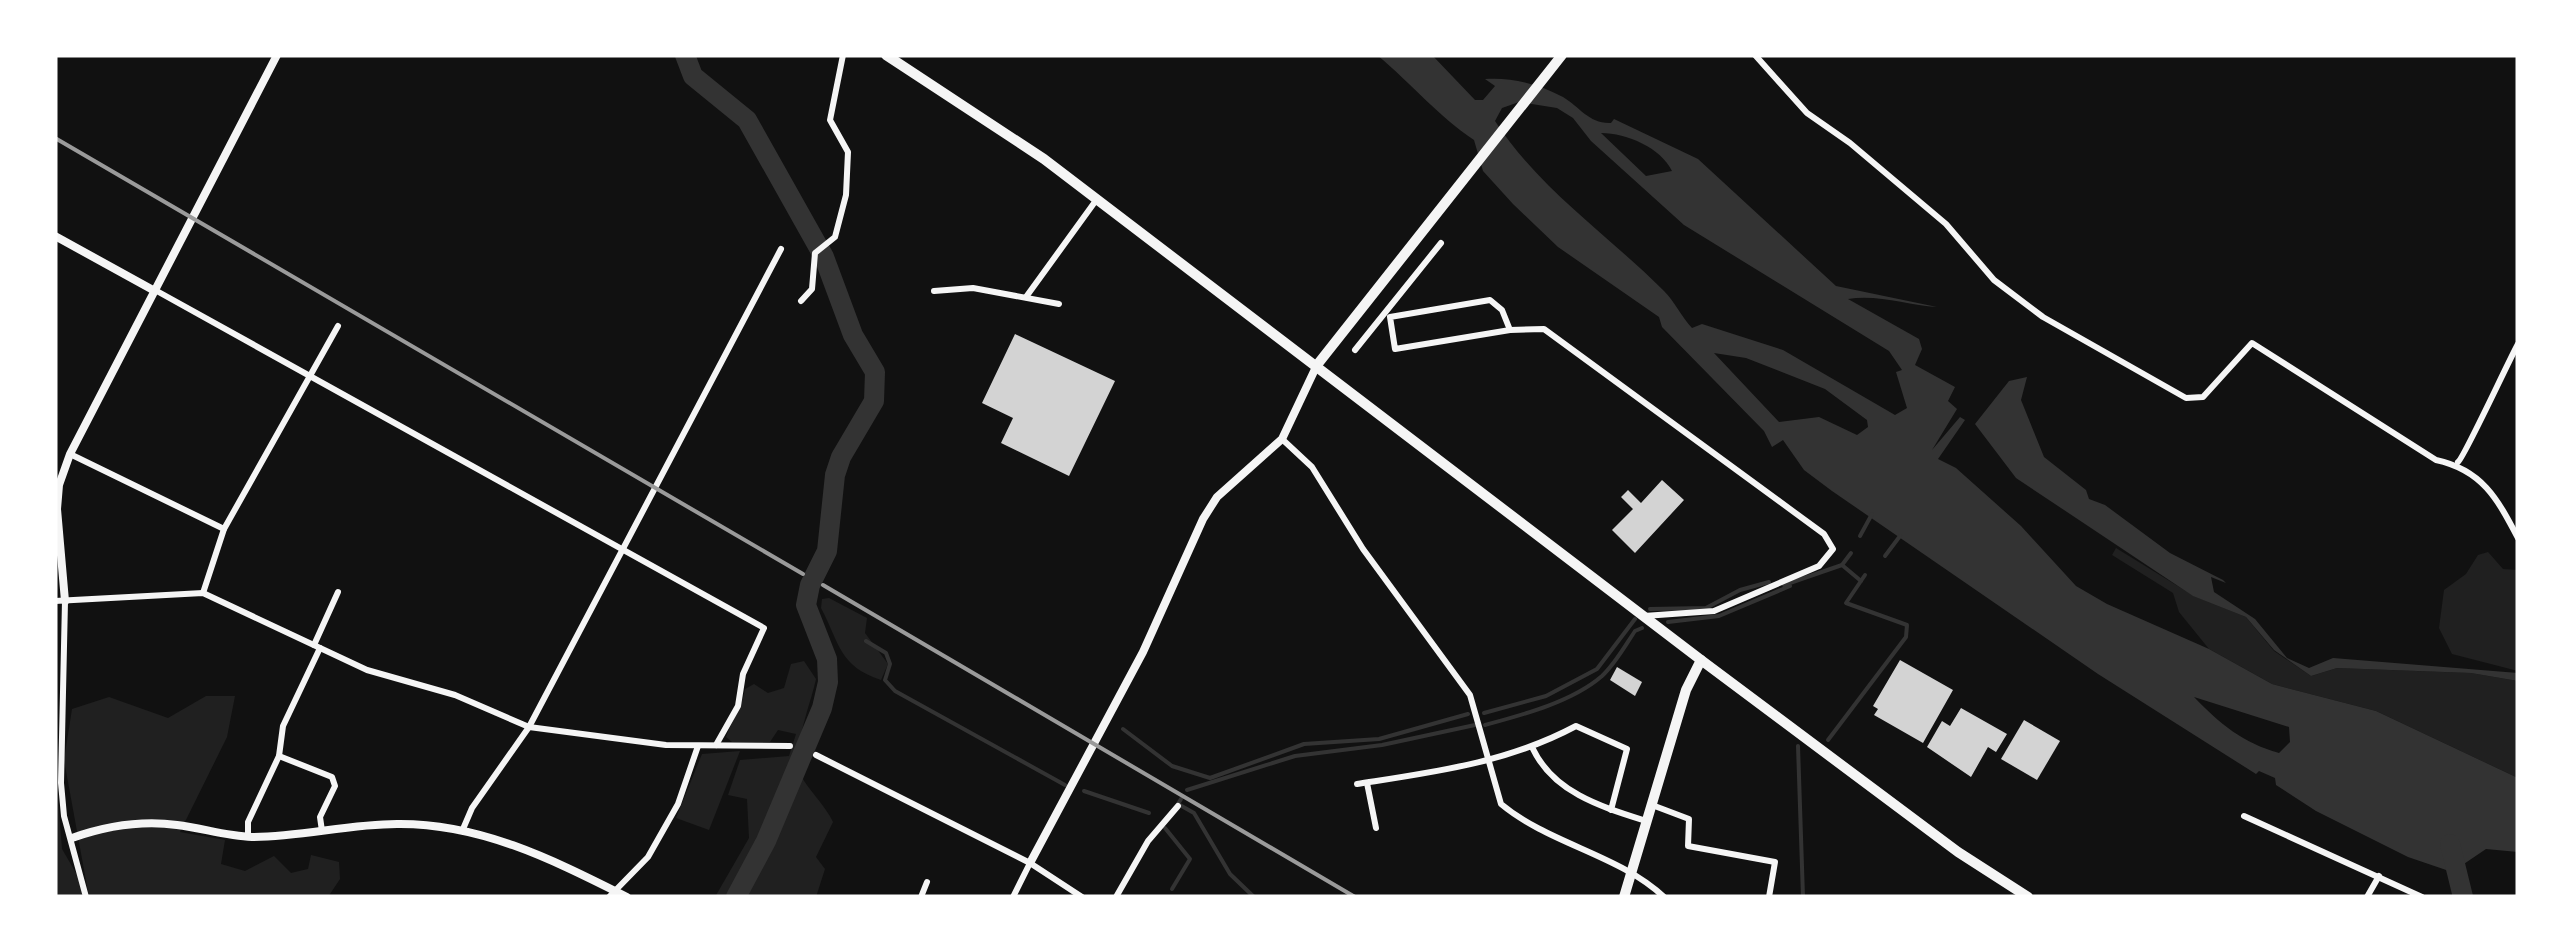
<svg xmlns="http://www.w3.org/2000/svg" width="2573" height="952" font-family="'Work Sans',sans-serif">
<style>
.green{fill:#202020}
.water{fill:#333;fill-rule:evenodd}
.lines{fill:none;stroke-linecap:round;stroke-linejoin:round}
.stream{stroke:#333;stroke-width:4}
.river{stroke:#333;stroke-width:20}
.building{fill:#d3d3d3}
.minor{stroke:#f5f5f5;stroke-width:6}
.tertiary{stroke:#f5f5f5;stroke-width:8}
.primary{stroke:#f5f5f5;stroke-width:10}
.rail{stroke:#9a9a9a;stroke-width:4}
</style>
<rect width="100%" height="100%" fill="#111"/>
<g class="green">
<polygon points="2116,548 2194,596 2246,617 2274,651 2311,676 2337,668 2471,673 2518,681 2518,778 2376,711 2272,684 2209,649 2179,612 2173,593 2112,555"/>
<polygon points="2488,552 2503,569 2518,570 2518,671 2452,654 2439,628 2444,590 2466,574 2478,555"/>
<path d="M829 598 867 618 865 633 888 664 881 680C839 666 840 644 821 608L822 599Z"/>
<path d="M804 661 816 679C810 707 792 747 801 775 805 786 826 806 833 822L816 857 825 869 816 897H715L749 838 747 799 728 795 740 760 789 756 796 734 778 730 770 742H732L726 737C732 720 742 708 745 689L754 684 768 693 784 688 791 664Z"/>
<polygon points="206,696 235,696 227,737 180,832 225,840 221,864 245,871 274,856 291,873 308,869 311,855 339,862 340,879 328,897 89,897 64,760 72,709 109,697 168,718"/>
<polygon points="740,751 709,830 676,818 702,754"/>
<polygon points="55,759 62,849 80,880 83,897 55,897"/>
</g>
<g class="water">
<path d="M1377 55H1432L1475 100H1483L1495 86 1485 79C1511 77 1539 84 1563 97 1580 107 1589 124 1611 123L1614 119 1698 159 1836 286 1937 307C1908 305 1877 294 1848 299L1919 339 1922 349 1915 365 1955 387 1948 401 1957 409 1932 450 1960 417 1965 420 1938 459 1956 468 2021 526 2076 586 2107 604 2209 649 2272 684 2376 711 2518 778V852L2486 849 2452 872 2408 857 2316 811 2276 785 2275 778 2259 771 2256 774 2098 674 1832 491 1804 470 1783 440 1772 447 1764 431 1662 327 1659 317 1558 247 1513 204 1483 171 1474 140C1437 115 1413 85 1377 55ZM1519 102 1557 108 1573 118 1591 141 1684 225 1889 351 1902 370 1896 372 1907 408 1895 415 1783 350 1702 324 1692 328C1681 316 1675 302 1664 291 1606 233 1540 190 1495 121L1502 108ZM1601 133C1627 133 1661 148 1672 171L1646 176ZM1714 353 1746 358 1825 389 1867 420 1868 427 1857 435 1819 417 1779 422ZM2194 697 2289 727 2290 742 2279 753C2243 743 2220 724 2194 697Z"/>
<polygon points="2027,377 2021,400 2044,457 2086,490 2089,499 2105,505 2170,553 2223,580 2226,583 2211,577 2214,592 2255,619 2287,658 2309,668 2333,658 2518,673 2518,681 2471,673 2337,668 2311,676 2274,650 2246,617 2193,596 2016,478 1975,424 2009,381"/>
</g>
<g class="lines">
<g class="stream">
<polyline points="1860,536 1872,514"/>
<polyline points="1885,556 1900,536"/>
<polyline points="1842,565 1861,581"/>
<polyline points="1784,585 1842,565 1851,553"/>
<polyline points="1650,609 1706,608 1740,590 1769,582"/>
<polyline points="1668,622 1719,616 1790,586"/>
<polyline points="866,641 886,653 890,664 885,680 895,691 1065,785"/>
<polyline points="1484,713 1546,696 1597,669 1635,619"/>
<path d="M1485 725C1522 715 1572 702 1602 676 1615 664 1625 646 1635 631L1642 628"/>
<polyline points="1123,729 1172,766 1210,778 1304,744 1379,739 1468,714"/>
<polyline points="1828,740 1906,637 1907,625 1846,603 1865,575"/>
<polyline points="1798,746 1803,897"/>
<polyline points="1187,790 1295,756 1382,745 1475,725"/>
<polyline points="1084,791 1149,813"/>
<polyline points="1181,799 1178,804 1194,813 1230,874 1254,897"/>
<polyline points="1165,828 1190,859 1172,889"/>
</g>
<g class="river">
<polyline points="685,55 693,76 747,120 824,257 853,335 875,372 874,401 841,457 835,475 827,551 810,585 806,605 827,659 828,682 822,708 766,841 736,897"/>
<polyline points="2450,844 2463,897"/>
</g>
</g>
<g class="building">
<polygon points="1015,334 1115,381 1069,476 1001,443 1013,418 982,403"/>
<polygon points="1662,480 1684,500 1635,553 1612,530 1633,509 1621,497 1628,490 1641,503"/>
<polygon points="1900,660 1953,690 1923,743 1874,715 1878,709 1873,706"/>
<polygon points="1617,667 1642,682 1635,696 1610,680"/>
<polygon points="1961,708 2007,734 1996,752 1988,747 1971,777 1927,747 1942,721 1950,726"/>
<polygon points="2024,720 2060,741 2037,780 2001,759"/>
</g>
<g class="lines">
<g class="minor">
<path d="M1755 55 1807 113 1850 143 1946 224 1994 280 2043 317 2186 398 2203 397 2252 343 2436 460C2482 470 2497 498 2518 538"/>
<polyline points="155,290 764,628 743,674 738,706 716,745"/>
<polyline points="934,291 973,288 1059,304"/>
<polyline points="1026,297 1097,199"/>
<polygon points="1490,300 1502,310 1510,330 1395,349 1390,317"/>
<polyline points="801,301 812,289 815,253 835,237 846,195 848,152 830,120 843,55"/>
<polyline points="1510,330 1544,329 1824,534 1833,549 1819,566 1714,611 1644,616"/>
<polyline points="1355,350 1441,243"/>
<path d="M1282 439 1312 467 1363 549 1470 695 1501 804C1549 844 1620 855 1664 897"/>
<polyline points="70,454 224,529"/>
<path d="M2458 462C2464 458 2508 362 2518 344"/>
<polyline points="203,593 224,529 338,326"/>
<polyline points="55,601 203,593 367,670 455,695 529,727 666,745 790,746"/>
<polyline points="65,601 61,783 64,816 86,897"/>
<polyline points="314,645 338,592"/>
<path d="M1533 749C1554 793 1602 807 1646 821"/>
<polyline points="816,755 1030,863 1082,897"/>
<polyline points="279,756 332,777 335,786 320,817 322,831"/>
<polyline points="1367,783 1376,828"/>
<path d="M1357 784C1434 772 1507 763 1576 726L1627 749 1611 810"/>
<polyline points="1652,805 1689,819 1688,846 1775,862 1769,897"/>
<polyline points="2244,816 2422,897"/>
<polyline points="463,829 472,808 529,727 781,249"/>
<polyline points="248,837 248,822 279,756 283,726 320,648"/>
<polyline points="609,897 648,857 678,804 698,746"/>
<polyline points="921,897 927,882"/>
<polyline points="1013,897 1030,863"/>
<polyline points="1116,897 1148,841 1178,806"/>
<polyline points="2367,897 2379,876"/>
</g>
<g class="tertiary">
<polyline points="55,236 153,290"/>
<polyline points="65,601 57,509 59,485 70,454 277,55"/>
<path d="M72 838C106 826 140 820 177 825 202 828 226 836 252 837 301 837 348 824 397 824 481 823 553 860 627 897"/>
<polyline points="1030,863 1143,652 1203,519 1217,497 1282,439 1317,365"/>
</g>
<g class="primary">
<polyline points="886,55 1044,159 1701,660 1958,852 2028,897"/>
<polyline points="1317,365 1562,55"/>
<polyline points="1624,897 1686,690 1701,660"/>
</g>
<g class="rail">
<polyline points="55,138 803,574"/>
<polyline points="823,585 1355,897"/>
</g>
</g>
<rect width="2573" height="952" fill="none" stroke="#ffffff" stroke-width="115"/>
</svg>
